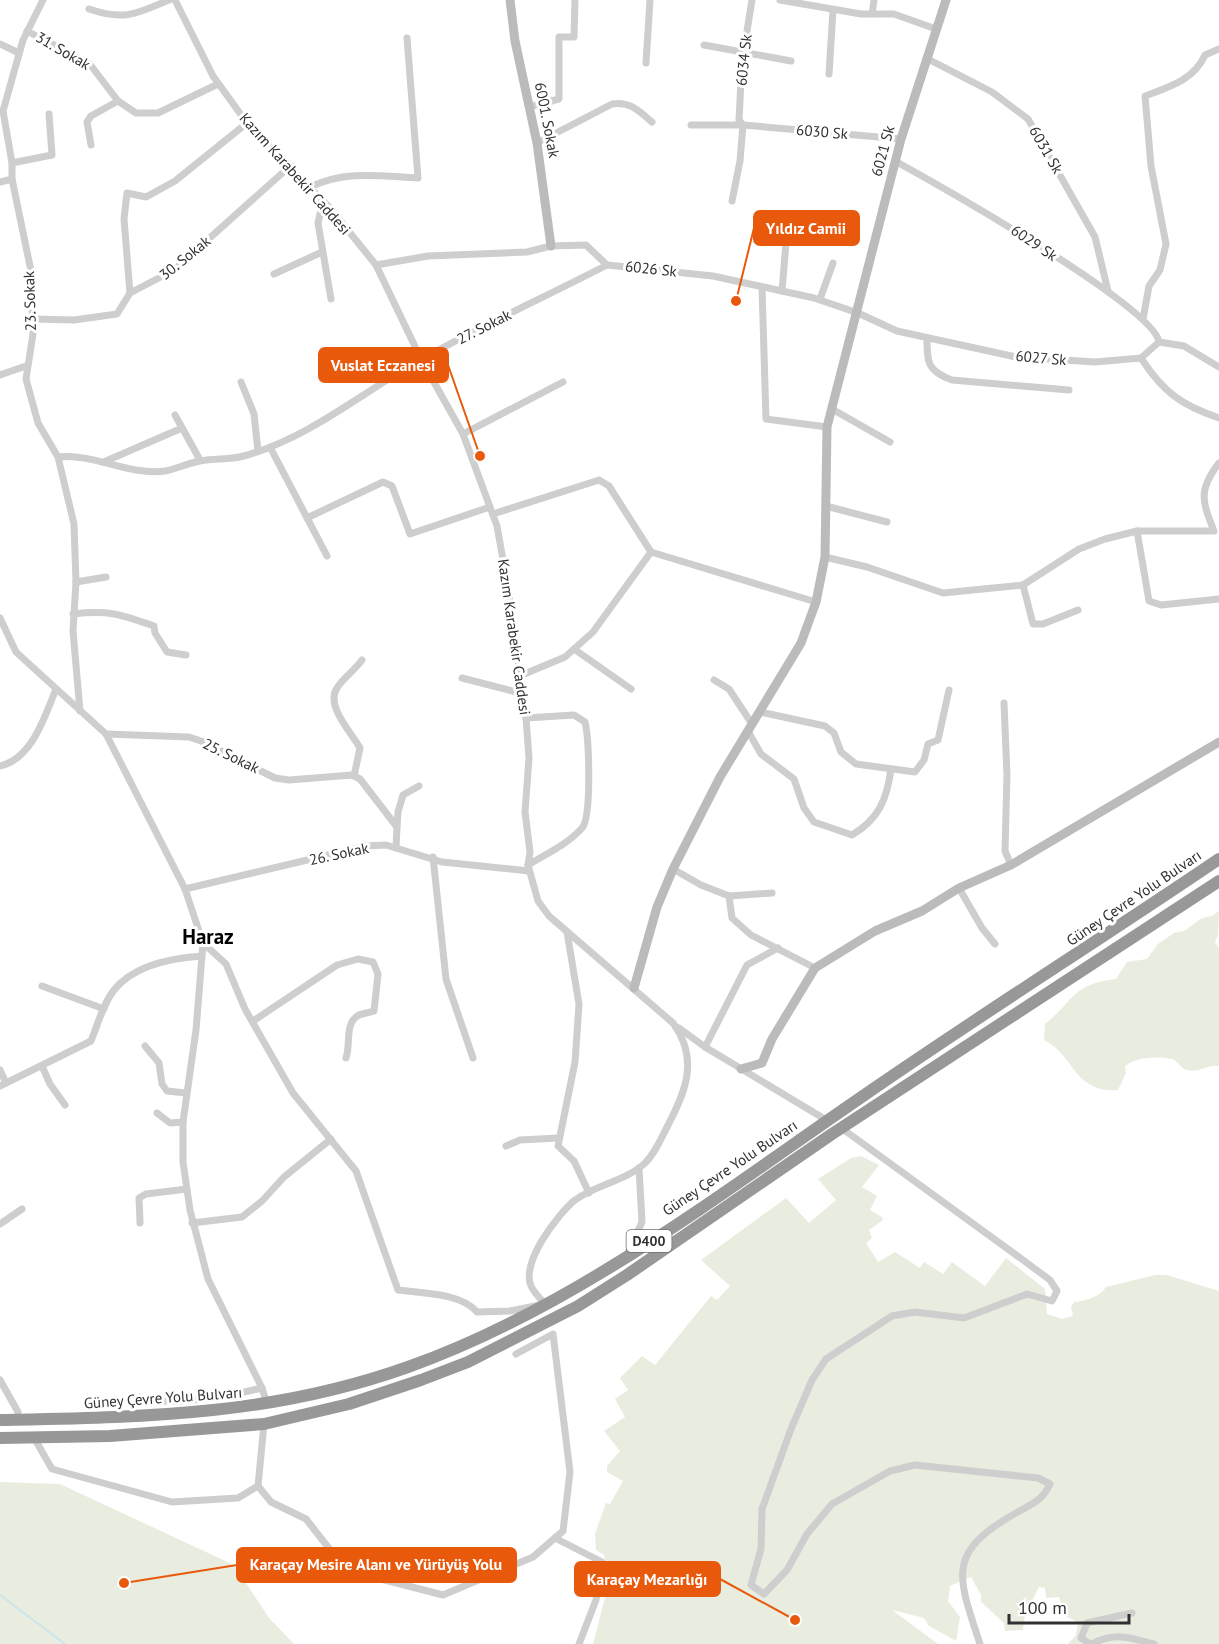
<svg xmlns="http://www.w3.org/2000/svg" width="1219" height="1644" font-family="'PT Sans',sans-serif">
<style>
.green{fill:#e9eddf}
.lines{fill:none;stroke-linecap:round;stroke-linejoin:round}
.stream{stroke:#cce5ed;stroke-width:2}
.street{stroke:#cecece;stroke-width:7}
.secondary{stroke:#bbb;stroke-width:9}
.highway{stroke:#989898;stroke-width:12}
.labels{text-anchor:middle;stroke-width:6;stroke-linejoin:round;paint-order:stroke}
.shield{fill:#fff;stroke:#6f6f6f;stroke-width:1.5}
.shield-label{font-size:14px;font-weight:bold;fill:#313131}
.street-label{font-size:15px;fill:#313131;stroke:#fff}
.district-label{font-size:21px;font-weight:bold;fill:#000;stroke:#fff}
.leader{fill:none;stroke:#e8590c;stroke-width:2}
.callout-dot{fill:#e8590c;stroke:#fff;stroke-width:2}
.callout{fill:#e8590c;stroke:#e8590c;stroke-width:2}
.callout-label{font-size:16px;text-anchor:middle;font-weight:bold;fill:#fff}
</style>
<rect width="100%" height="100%" fill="#fff"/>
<g class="green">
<path d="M1219 911 1218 935 1215 942 1219 949V1066C1207 1064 1201 1073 1187 1070 1181 1069 1178 1061 1172 1059 1158 1056 1136 1057 1125 1066L1126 1073 1118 1090C1074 1094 1074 1054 1044 1040L1045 1024C1074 1001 1072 984 1116 979L1127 962 1147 959 1158 944 1174 933 1184 931 1202 918 1212 916Z"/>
<path d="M861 1156 879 1165 862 1187 877 1196 870 1210 882 1217 883 1220 869 1230 872 1238 866 1243 878 1262 895 1252 920 1268 924 1262 943 1274 952 1262 985 1286 1006 1258 1045 1289 1047 1314 1062 1319 1073 1316 1071 1307 1074 1302C1085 1301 1100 1297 1106 1287L1155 1275H1167L1219 1291V1644H1068L1076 1635 1078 1622 1065 1616 1059 1597 1046 1598 1045 1588 1039 1587 1025 1615 1023 1630 1005 1631 1004 1623 981 1602V1595L971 1577 950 1586 948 1601 960 1617 956 1641 929 1626 924 1618 892 1610 938 1644H593L608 1586 604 1555 596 1550 595 1534 606 1503 610 1504 623 1481 607 1472V1466L620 1451 604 1431 625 1417 615 1399 628 1390 620 1378 642 1356 655 1365 711 1296 717 1300 730 1286 701 1260 786 1198 809 1223 836 1200 818 1179 851 1158Z"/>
<polygon points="0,1482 60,1484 234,1565 269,1618 294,1644 0,1644"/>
</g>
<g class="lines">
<polyline class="stream" points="0,1595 65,1644"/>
<g class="street">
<polyline points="43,0 23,40 3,111 12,163 12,179 31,271 33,334 26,379 38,423 58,457 74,524 76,582 73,631 80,711"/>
<path d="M175 0 213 76 247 123 330 208 376 265 421 359 463 434 497 526 508 588 526 718 529 758 525 812 530 852 528 865 538 901 549 916 673 1023C700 1060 685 1093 666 1129 660 1141 654 1155 644 1164 625 1181 596 1185 575 1200 557 1215 521 1262 531 1286 534 1293 541 1299 545 1304L510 1311 477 1312C461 1293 422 1293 398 1290L356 1171 293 1093 245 1009 226 964 203 943"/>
<polyline points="752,0 742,62 739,120 743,125 901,139"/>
<polyline points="780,0 861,14 894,14 936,29"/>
<path d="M89 9C124 21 136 14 169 0"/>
<polyline points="872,14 874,0"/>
<polyline points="27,31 89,63 118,101 136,113 158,113 218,84"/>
<polyline points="0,44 19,53"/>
<polyline points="704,45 791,61"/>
<polyline points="926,58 992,92 1028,119 1095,237 1108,291"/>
<polyline points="646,63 650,0"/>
<polyline points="829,74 833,10"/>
<polyline points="529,107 559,99 559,37 574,37 575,0"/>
<polyline points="691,125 743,125 740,161 732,201"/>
<path d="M537 143 612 104C630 101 639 111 652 122"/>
<polyline points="91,145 87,122 91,116 118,101"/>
<path d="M895 161C935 183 1155 307 1159 342"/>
<polyline points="12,163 52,155 49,114"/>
<polyline points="0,182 12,179"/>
<path d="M310 187C346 170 379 176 418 178L407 38"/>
<polyline points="323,200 318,223 331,299"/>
<polyline points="376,265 428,256 527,252 551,246 586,245 607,265 713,276 814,298 858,313 897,331 1016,357 1095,362 1141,358 1159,342 1184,346 1219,367"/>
<polyline points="274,274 322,252"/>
<polyline points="762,287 766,419 827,427"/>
<polyline points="782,291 786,243 785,220"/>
<polyline points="130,293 124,219 127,193 146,197 175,181 247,123"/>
<polyline points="820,299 833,263"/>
<polyline points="34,319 74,320 117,314 130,293 174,270 289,167"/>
<path d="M1143 319 1149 286 1160 270 1166 244 1151 166 1145 96C1169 87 1194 80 1205 55L1219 49"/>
<path d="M927 338C927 362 927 371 952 380L1069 390"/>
<path d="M1141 358C1163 392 1181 405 1219 418"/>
<polyline points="0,375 26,366"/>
<polyline points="241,382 254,414 258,451"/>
<polyline points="832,409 890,442"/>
<polyline points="175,415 200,460"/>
<polyline points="463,434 563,382"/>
<polyline points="270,447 327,556"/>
<path d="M58 457C95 453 128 476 165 471 177 469 188 463 200 461 215 458 229 460 244 456 309 438 363 392 420 360 481 326 545 297 607 265"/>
<polyline points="106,461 182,428"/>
<polyline points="826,506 887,522"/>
<polyline points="493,514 599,480 609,486 651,552 816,602"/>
<polyline points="307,518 383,482 392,486 410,534 490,507"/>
<polyline points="1137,531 1149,601 1161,605 1219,599"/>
<path d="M825 557 867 567 943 593 1023 585 1079 549 1105 539 1137 531H1214C1202 501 1198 490 1219 463"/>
<polyline points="76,582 106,577"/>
<polyline points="1023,585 1033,624 1043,624 1078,610"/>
<path d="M73 614C108 610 120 614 154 626L155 633 167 652 186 655"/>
<polyline points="0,618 16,652 106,734 185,889 203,943 196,1030 183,1122 183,1162 190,1210 208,1279 262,1388 267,1404"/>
<polyline points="574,649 631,689"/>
<polyline points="522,675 565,657 593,632 651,552"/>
<polyline points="462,678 524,694"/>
<polyline points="714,680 729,689 752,724"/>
<polyline points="1004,703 1007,775 1005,851 1011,865"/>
<polyline points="760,712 825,726 834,733 841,752 856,764 915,772 924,760 928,744 938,740 949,690"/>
<path d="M526 718 574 715 585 722C589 739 592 816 582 828 568 844 546 854 528 865"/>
<path d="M748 731 761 754 794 779 804 808 814 822 852 835C879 819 887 799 891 769"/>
<polyline points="106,734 189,737 201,741 275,778 289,780 352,775 360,779 397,827 396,848"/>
<path d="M0 766C32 759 45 716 56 689"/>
<path d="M354 776 360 748C352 733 325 706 337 688 342 679 355 670 362 660"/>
<polyline points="397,827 398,812 403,795 419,786"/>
<polyline points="433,857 446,979 473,1058"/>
<polyline points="673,869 701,885 729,896 772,893"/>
<polyline points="959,888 982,928 995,944"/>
<polyline points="185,889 366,846 386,845 442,862 529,871"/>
<polyline points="729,896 732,918 751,935 815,968"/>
<polyline points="567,932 579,1004 575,1062 558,1146 574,1161 589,1193"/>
<polyline points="42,986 104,1009"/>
<path d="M253 1021 337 965 358 959 373 962 378 974 374 1011C369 1013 363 1013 359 1015 344 1022 351 1045 346 1058"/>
<polyline points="679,1028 705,1047 828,1121"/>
<polyline points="145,1046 159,1063 162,1084 167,1091 186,1093"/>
<polyline points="705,1047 747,965 778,948"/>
<polyline points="42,1066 50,1084 65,1105"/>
<polyline points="0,1070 6,1083"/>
<path d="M0 1086 91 1041C98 1024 103 1004 114 990 134 965 172 958 202 956"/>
<polyline points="157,1113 170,1123 183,1122"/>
<path d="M840 1127 1023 1260 1050 1280 1057 1291 1052 1301 1027 1294 964 1318 915 1312 892 1316 826 1359 812 1380 791 1429 762 1509 761 1549 751 1585 764 1594 787 1570 807 1534 832 1504 890 1471 915 1465 1038 1478 1050 1484C1042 1501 1032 1504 1016 1513 945 1553 958 1576 980 1644"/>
<polyline points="506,1146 520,1140 558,1138"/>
<polyline points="140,1223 139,1198 146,1194 187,1189"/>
<polyline points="192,1223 242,1217 262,1201 284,1177 331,1139"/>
<polyline points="0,1224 22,1209"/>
<polyline points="627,1255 642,1222 639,1168"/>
<polyline points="0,1380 18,1412"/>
<path d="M140 1397C168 1408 233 1395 262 1388"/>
<polyline points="37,1443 52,1469 172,1502 238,1498 258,1486 264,1424"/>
<polyline points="258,1486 271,1502 306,1519 346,1570 443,1595 533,1557 563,1531 570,1472 553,1334 516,1354"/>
<polyline points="555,1538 602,1562 596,1600 579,1644"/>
<polyline points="1090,1644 1081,1638 1087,1623 1132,1613"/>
<path d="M1092 1644C1115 1631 1130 1638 1154 1644"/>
</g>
<g class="secondary">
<polyline points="510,0 515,41 537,143 551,246"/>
<polyline points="634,988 657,907 673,869 720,777 801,643 816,602 825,557 827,427 901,139 946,0"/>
<polyline points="741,1069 762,1063 772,1039 815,968 875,931 922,911 959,888 1011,865 1219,742"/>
</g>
<g class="highway">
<path d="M0 1420C143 1417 271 1416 408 1367 572 1309 720 1194 863 1096 980 1015 1101 939 1219 859"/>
<polyline points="0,1438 110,1436 264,1424 349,1404 421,1380 468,1362 578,1306 627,1275 832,1134 1219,881"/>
</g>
</g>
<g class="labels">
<rect class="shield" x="626.5" y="1230" width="45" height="22" rx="4.5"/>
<g class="shield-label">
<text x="649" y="1246">D400</text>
</g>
<g class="street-label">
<text transform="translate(63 51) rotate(30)" y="5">31. Sokak</text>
<text transform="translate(744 60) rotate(-84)" y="5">6034 Sk</text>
<text transform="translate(547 120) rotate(79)" y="5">6001. Sokak</text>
<text transform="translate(822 132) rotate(5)" y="5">6030 Sk</text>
<text transform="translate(1046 150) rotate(60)" y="5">6031 Sk</text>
<text transform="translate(883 151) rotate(-75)" y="5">6021 Sk</text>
<text transform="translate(295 174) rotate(48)" y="5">Kazım Karabekir Caddesi</text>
<text transform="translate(1034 243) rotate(34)" y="5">6029 Sk</text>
<text transform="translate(185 258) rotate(-39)" y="5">30. Sokak</text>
<text transform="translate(651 269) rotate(6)" y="5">6026 Sk</text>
<text transform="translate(30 301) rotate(-92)" y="5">23. Sokak</text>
<text transform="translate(484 327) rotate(-27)" y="5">27. Sokak</text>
<text transform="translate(1041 358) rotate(5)" y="5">6027 Sk</text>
<text transform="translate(514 637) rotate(82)" y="5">Kazım Karabekir Caddesi</text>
<text transform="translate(231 756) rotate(26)" y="5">25. Sokak</text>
<text transform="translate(339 854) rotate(-12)" y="5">26. Sokak</text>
<text transform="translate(1134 898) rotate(-34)" y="5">Güney Çevre Yolu Bulvarı</text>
<text transform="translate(730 1168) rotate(-34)" y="5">Güney Çevre Yolu Bulvarı</text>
<text transform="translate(163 1398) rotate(-4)" y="5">Güney Çevre Yolu Bulvarı</text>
</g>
<g class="district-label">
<text x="208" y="944">Haraz</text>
</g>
</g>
<path class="leader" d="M736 301L754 228M480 456L448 365M124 1583L237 1565M795 1620L720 1579"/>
<g class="callout-dot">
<circle cx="736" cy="301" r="6"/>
<circle cx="480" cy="456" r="6"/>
<circle cx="124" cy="1583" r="6"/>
<circle cx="795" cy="1620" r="6"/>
</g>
<g class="callout">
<rect x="754" y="211" width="105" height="34" rx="6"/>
<rect x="319" y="348" width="129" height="34" rx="6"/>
<rect x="237" y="1548" width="279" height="34" rx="6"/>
<rect x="575" y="1562" width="145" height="34" rx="6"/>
</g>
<g class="callout-label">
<text x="806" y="234">Yıldız Camii</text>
<text x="383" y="371">Vuslat Eczanesi</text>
<text x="376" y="1570">Karaçay Mesire Alanı ve Yürüyüş Yolu</text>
<text x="647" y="1585">Karaçay Mezarlığı</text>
</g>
<path d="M1009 1614v9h120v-9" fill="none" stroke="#313131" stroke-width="3"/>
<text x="1018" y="1614" font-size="18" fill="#313131" stroke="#ffffff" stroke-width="4.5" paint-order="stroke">100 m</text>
</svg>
